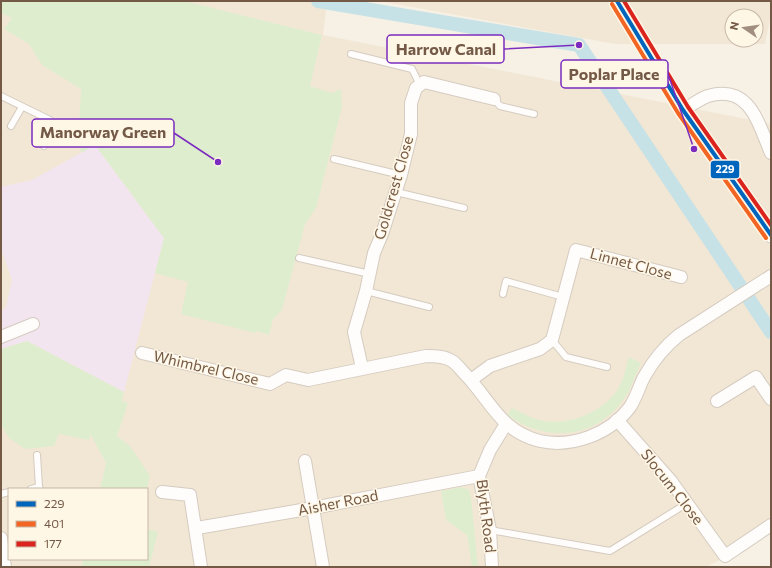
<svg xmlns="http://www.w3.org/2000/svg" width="772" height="568" font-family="Commissioner,sans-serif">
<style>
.residential{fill:#f2e7d5;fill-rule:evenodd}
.education{fill:#f3e5f0}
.green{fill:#dfedcf}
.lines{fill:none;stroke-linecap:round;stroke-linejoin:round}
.canal{stroke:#c7e2e6;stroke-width:14}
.service-casing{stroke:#d5cbc0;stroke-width:8}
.minor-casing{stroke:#d5cbc0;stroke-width:14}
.tertiary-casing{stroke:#d5cbc0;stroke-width:17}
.service{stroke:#fefdfb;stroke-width:6}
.minor{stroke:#fefdfb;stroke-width:12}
.tertiary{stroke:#fefdfb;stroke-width:15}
.bus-1-casing{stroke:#fff7e6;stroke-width:7}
.bus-2-casing{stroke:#fff7e6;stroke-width:7}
.bus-3-casing{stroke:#fff7e6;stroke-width:7}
.bus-1{stroke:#0065bd;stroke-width:4}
.bus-2{stroke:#f26522;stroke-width:4}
.bus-3{stroke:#dc241f;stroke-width:4}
.labels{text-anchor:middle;stroke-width:3;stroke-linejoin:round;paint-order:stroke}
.street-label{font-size:15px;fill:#745946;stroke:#fff7e6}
.leader{fill:none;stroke:#7b2cbf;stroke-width:1.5}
.callout-dot{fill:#7b2cbf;stroke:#fff7e6;stroke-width:1.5}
.callout{fill:#fff7e6;stroke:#7b2cbf;stroke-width:1.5}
.callout-label{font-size:16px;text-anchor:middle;font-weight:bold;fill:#745946}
.line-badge{stroke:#fff7e6;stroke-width:1.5}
.badge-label{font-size:11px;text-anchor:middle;font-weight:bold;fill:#fff}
</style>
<rect width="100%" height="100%" fill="#f6f0e5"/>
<g class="residential">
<path d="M1 1H327L323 35 771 124V534L706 567H1ZM9 489H147V559H9Z"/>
<path d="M380 1H771V14L765 44H615ZM732 16H756V40H732Z"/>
</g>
<polygon class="education" points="95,145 164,238 124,392 27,341 1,349 1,312 6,307 12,280 1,249 1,187 32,180"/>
<g class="green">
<polygon points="1,1 184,1 322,35 310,86 332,93 341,89 342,107 316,208 305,224 282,310 273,319 269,335 256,331 255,333 181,314 188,282 155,273 164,238 95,145 81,153 79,128 81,89 42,65 29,44 4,29 12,18 1,13"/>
<polygon points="27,341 124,392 122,401 128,403 117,436 130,446 150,476 147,489 100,489 106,463 91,435 89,440 59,434 54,446 25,449 9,438 1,425 1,349"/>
<path d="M629 357 641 363C636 373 633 384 627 394 600 439 548 444 507 415L512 408C521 412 530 418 540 420 568 427 609 411 621 383 625 375 626 365 629 357Z"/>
<polygon points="461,487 469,490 471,497 478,567 472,567 467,535 446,520 441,491"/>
<polygon points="147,529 158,532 149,567 81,567 83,559 147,559"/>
</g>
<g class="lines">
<polyline class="canal" points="318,1 579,45 771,332"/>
<g class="service-casing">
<g id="service">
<polyline points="351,54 412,69 420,85"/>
<polyline points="1,96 50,120 53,129 44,146"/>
<polyline points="494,99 500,106 534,114"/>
<polyline points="11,126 22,107"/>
<polyline points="334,159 401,175"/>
<polyline points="396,192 464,208"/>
<polyline points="299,258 370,274"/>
<polyline points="366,291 429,307"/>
<polyline points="503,294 506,281 563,297"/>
<polyline points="552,340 566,357 607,367"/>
<polyline points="37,455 39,487"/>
<polyline points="31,489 39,487 40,489"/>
<polyline points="1,494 9,492"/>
<polyline points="490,530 610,551 686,504"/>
</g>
</g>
<g class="minor-casing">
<g id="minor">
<path d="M683 110C691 106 699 99 708 96 750 84 758 123 771 153"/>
<polyline points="1,337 33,324"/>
<path d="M142 353 270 384 286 375 308 380 426 356C434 356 445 356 452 361 457 364 461 370 465 374 491 401 500 431 540 441 572 448 610 434 630 407 636 398 639 387 644 377 653 361 664 347 679 335L771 276"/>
<polyline points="362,368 354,332 366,291 374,253 382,234 401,175 411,134 411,103 416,88 424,82 494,99"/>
<polyline points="471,380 490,366 540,349 552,340 576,250 681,277"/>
<polyline points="717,401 756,377 771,399"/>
<polyline points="617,420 671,481 725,556 771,525"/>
<polyline points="305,461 323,567"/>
<polyline points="162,492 190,495 201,567"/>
<polyline points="197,528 313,508 479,476"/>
<polyline points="1,538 5,567"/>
<polyline points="492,567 490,530 479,476 490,450 506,424"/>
</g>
</g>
<g class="tertiary-casing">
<polyline id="tertiary" points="617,1 683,110 771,235"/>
</g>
<use href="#service" class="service"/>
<use href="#minor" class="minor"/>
<use href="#tertiary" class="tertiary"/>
<g class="bus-1-casing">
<polyline id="bus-1" points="617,1 683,110 771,235"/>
</g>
<g class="bus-2-casing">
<polyline id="bus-2" points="612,4 678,113 766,238"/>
</g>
<g class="bus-3-casing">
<polyline id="bus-3" points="624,1 688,107 771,225"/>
</g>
<use href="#bus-1" class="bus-1"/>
<use href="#bus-2" class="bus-2"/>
<use href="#bus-3" class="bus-3"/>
</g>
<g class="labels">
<g class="street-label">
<text transform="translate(394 188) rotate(-74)" y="5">Goldcrest Close</text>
<text transform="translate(631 264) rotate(15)" y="5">Linnet Close</text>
<text transform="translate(206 368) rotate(13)" y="5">Whimbrel Close</text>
<text transform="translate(672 487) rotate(52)" y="5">Slocum Close</text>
<text transform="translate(338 503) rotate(-11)" y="5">Aisher Road</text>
<text transform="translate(486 516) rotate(83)" y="5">Blyth Road</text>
</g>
</g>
<path class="leader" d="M579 45L504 49M694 149L668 74M218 162L174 133"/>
<g class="callout-dot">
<circle cx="579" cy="45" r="4"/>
<circle cx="694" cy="149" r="4"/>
<circle cx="218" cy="162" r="4"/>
</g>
<g class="callout">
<rect x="387" y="35" width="117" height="28" rx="4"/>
<rect x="561" y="60" width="107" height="28" rx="4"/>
<rect x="32" y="119" width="142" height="28" rx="4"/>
</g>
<g class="callout-label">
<text x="446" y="55">Harrow Canal</text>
<text x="614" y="80">Poplar Place</text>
<text x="103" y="138">Manorway Green</text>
</g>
<rect class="line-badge" x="710" y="160" width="30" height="19" rx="4" fill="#0065bd"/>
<g class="badge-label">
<text x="725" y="173">229</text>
</g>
<rect width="772" height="568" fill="none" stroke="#745946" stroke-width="4"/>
<rect x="8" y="488" width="140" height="72" fill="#fff7e6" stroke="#c7b8a6"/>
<rect x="16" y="501" width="20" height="6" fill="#0065bd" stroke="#c7b8a6"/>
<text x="44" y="508" font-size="12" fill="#745946">229</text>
<rect x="16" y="521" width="20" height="6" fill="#f26522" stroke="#c7b8a6"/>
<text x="44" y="528" font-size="12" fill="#745946">401</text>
<rect x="16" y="541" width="20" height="6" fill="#dc241f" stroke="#c7b8a6"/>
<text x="44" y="548" font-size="12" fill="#745946">177</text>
<g transform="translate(744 28) rotate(283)"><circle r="19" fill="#fff7e6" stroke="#c7b8a6"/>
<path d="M0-3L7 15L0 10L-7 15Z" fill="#a28e7e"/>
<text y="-6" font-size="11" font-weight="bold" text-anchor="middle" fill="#745946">N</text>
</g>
</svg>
